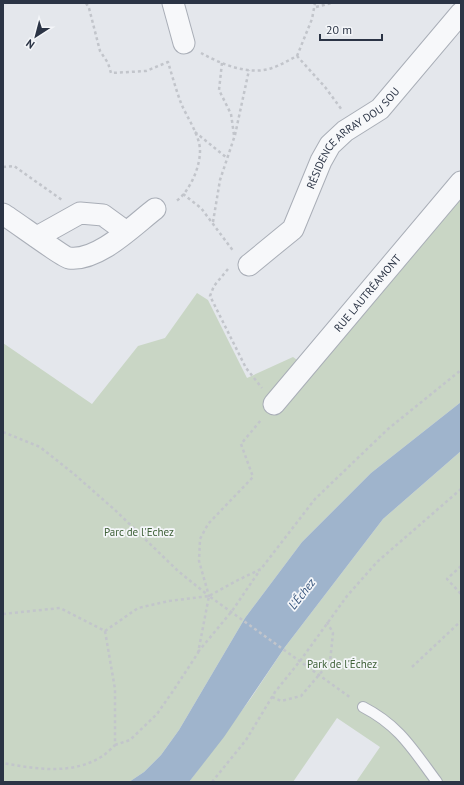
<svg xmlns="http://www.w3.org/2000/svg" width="464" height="785" font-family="'PT Sans',sans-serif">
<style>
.green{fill:#c9d6c5}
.water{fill:#9fb4cc}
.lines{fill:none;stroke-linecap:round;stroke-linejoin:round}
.lane-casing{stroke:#a9aeb7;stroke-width:12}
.street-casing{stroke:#a9aeb7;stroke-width:23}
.path{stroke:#c2c5cb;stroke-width:2.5;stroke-dasharray:3 3;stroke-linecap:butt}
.lane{stroke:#f7f8fa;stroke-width:10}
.street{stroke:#f7f8fa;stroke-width:21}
.labels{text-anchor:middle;stroke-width:3.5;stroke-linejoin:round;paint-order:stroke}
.street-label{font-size:11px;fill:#2b3445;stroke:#f4f6f9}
.park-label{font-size:11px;fill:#3f6138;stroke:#f4f6f9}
.water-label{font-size:12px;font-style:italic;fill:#34527a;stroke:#f4f6f9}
</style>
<rect width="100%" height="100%" fill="#e4e7ec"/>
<g class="green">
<polygon points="461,172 461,402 371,473 302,542 245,618 179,730 161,755 144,772 129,782 3,782 3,343 92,404 138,346 165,338 197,293 208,300 247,378 293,357 300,362"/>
<polygon points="461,451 461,782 356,782 380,747 337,718 293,782 189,782 251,698 285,647 383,519"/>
</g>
<polygon class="water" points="461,402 461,451 383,519 285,647 224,737 189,782 129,782 144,772 161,755 179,730 245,618 302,542 371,473"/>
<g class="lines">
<g class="lane-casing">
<path id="lane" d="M363 707C400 726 413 750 437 782"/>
</g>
<g class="street-casing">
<g id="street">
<polyline points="173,3 184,43"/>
<path d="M3 214C13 220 63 257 69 258 98 262 134 225 155 209"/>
<polyline points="37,237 80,213 103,215 125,231"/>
<path id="s1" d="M249 265 293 229 321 161 330 145 345 131 380 109 461 13"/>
<path id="s2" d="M274 404 461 182"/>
</g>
</g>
<g class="path">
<path d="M86 3 89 8 100 51 108 63 111 73 146 71 168 62C172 75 176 90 181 103 187 118 200 135 200 151 200 168 189 193 175 202"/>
<polyline points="316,7 332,3"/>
<path d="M201 53C221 64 249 76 272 68 281 65 289 60 297 56L325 87 342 110"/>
<polyline points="297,56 312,19 315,3"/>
<polyline points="222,63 219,90 231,114 234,135"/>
<polyline points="195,132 227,158"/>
<polyline points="3,167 14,166 62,200"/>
<polyline points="183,194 201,208 234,252"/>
<polyline points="213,222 220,180 235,135 249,70"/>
<polyline points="228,269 214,286 210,296 246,368 262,388"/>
<polyline points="3,432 40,447 74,474 115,510 178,571 209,596 199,561 200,539 208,524 253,477 241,444 261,420"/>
<polyline points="461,566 447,579 461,594"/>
<path d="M3 614 60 608 105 631 115 689V745C111 749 106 754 101 757 72 775 35 769 3 763"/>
<polyline points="105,631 138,608 169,601 209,596 351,698"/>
<polyline points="198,652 232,611 260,570"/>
<polyline points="412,667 461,621"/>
<polyline points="272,697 281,701 301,696 330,662 333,633 327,622"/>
<polyline points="115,745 130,740 157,714 173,691 198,653 209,596 236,581 261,569 315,499 388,429 461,370"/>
<polyline points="212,782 246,740 275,692 300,661 347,596 377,562 461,489"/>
</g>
<use href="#lane" class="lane"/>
<use href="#street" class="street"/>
</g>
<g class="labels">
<g class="street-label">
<text dy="4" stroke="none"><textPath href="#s1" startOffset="169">RÉSIDENCE ARRAY DOU SOU</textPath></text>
<text dy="4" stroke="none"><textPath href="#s2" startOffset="145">RUE LAUTRÉAMONT</textPath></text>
</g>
<g class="park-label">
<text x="139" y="536">Parc de l'Echez</text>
<text x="342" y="668">Park de l'Échez</text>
</g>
<g class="water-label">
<text transform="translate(302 594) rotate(-52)" y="4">L'Échez</text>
</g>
</g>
<rect width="464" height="785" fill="none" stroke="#2b3445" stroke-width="8"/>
<g transform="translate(36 36) rotate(216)" stroke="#f4f6f9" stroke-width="3" paint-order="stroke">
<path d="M0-3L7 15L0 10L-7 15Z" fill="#2b3445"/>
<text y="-6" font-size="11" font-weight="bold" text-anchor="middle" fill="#2b3445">N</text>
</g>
<path d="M320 34v6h62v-6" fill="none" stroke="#2b3445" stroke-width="2"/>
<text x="326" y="34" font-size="12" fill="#2b3445" stroke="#f4f6f9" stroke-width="3" paint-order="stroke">20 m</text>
</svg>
